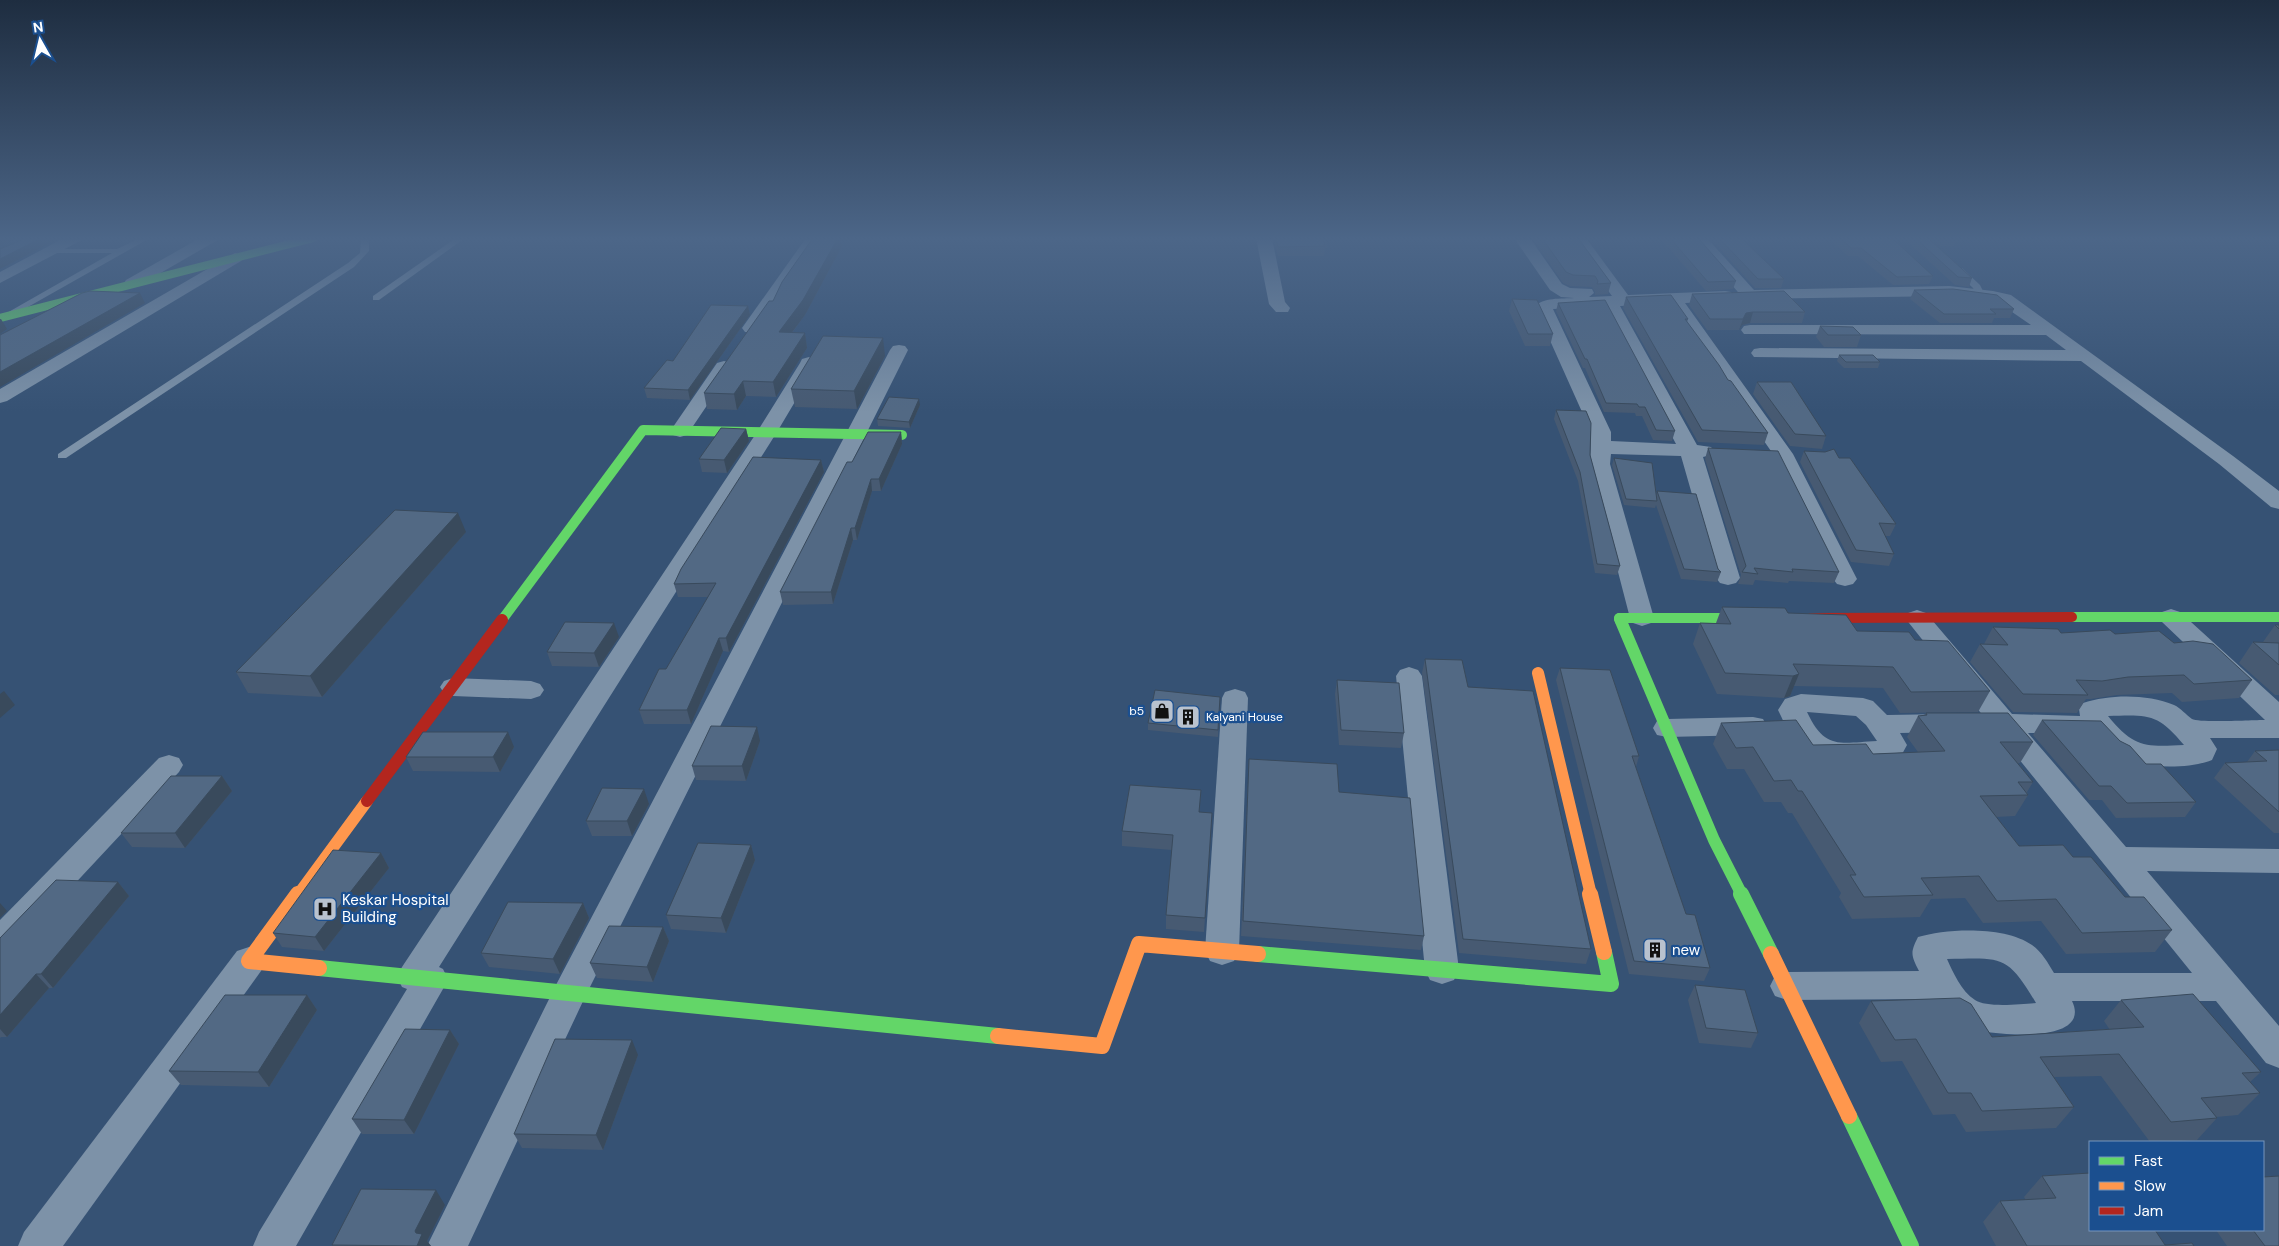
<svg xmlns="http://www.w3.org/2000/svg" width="2279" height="1246" font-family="'DM Sans',sans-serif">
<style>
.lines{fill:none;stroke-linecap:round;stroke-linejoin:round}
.lane{fill:#7d92a8;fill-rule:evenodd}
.street{fill:#7d92a8;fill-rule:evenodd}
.fast-far3{stroke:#63d668;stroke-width:8}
.fast-far2{stroke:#63d668;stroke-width:10}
.fast-far1{stroke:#63d668;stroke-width:12}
.fast{stroke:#63d668;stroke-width:16}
.slow-far1{stroke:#ff974d;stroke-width:12}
.slow{stroke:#ff974d;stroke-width:16}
.jam-far1{stroke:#b3261e;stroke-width:10}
.jam{stroke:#b3261e;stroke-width:12}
.wall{fill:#475a72}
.shaded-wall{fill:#394a5c}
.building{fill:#526984;stroke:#394a5c}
.labels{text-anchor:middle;stroke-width:4.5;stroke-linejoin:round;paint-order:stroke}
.poi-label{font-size:12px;fill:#fff;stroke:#1b4f8f;text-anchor:end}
.near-poi-label{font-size:15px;fill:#fff;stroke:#1b4f8f;text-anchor:start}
</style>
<rect width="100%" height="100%" fill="#365274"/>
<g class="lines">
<g class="lane">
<polygon points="140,238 150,238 12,316 5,314 112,253 49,253 45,251 46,249 117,249"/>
<polygon points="361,238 369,238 369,251 354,267 66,458 58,458 58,454 348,263 360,253"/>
<polygon points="456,238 465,238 379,300 373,300 373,296"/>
<polygon points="1956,268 1962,268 1980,285 1985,295 1984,297 1978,297 1973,288 1956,272"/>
</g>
<g class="street">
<polygon points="64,238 83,238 80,241 0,283 0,272"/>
<polygon points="200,238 219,238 216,241 138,286 126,286 124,283 126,280"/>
<polygon points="806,238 822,238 757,332 745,332 742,328"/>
<polygon points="1256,238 1272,238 1285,302 1290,308 1288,312 1276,312 1269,304"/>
<path d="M1514 238H1530L1562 284 1570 288 1592 289 1594 293 1589 297 1612 296 1570 238H1586L1628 295 1725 291 1731 292 1733 296 1731 300 1725 301 1685 303 1793 454 1857 579 1853 584 1845 586 1837 584 1833 579 1773 454 1669 304 1620 306 1697 445 1711 447 1714 451 1711 455 1703 457 1740 578 1736 583 1728 585 1720 583 1716 578 1681 456 1611 454 1610 464 1654 618 1651 623 1642 626 1633 623 1630 618 1590 464 1591 432 1535 307C1542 297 1562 299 1574 298L1561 297 1550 290ZM1604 307 1676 444 1611 441V432L1553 309Z"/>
<polygon points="1691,238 1707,238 1754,290 1949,286 1993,291 2011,295 2233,456 2279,491 2279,509 2271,507 2219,464 2081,361 1754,357 1751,353 1754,349 1760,348 2066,350 2046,335 1744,334 1741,330 1744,326 1750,325 2031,325 1999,303 1949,296 1744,299"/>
<polygon points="235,253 241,255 243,258 241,261 7,401 0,403 0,389"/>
<polygon points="899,345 905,346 908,350 585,997 468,1246 427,1246 557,983 890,350 893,346"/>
<polygon points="809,357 816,359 818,363 777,432 439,967 443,969 448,979 443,989 296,1246 253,1246 259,1232 407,989 402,987 397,977 402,967 757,432 800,363 802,359"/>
<polygon points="724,361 731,363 733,367 687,435 680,437 673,435 670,431 673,427 717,363"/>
<path d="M2171 609 2180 612 2279 702V738H2210L2217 749 2212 760C2187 770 2136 769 2113 754 2102 747 2094 736 2087 726L2084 731 2074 733H2028L2126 847 2279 849V873L2147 871 2279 1026V1068L2266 1063 2216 1001H2072C2095 1049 1974 1035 1953 1023 1944 1018 1938 1008 1933 999L1787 1000 1775 996 1770 986 1775 976 1787 972 1919 971C1911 955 1910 953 1918 937 1947 928 2006 926 2032 945 2042 952 2048 963 2054 973H2192L1997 732 1984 730 1980 723 1984 717 1905 618 1908 613 1917 610 1926 613 2012 714 2080 716 2079 709 2083 703C2110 694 2148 694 2174 705 2181 708 2186 715 2192 719 2199 723 2253 720 2265 720L2162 622 2159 617 2162 612ZM2108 716C2149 715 2157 713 2184 745 2146 747 2134 748 2108 716ZM1947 959C2002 958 2007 954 2036 1003 2022 1004 1986 1008 1975 1000 1961 991 1953 972 1947 959Z"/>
<polygon points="1409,667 1418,670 1422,676 1459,970 1454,980 1442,984 1430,980 1425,970 1396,676 1400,670"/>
<polygon points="453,678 531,681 540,684 544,690 540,696 531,699 453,696 444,693 440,687 444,681"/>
<polygon points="1235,689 1245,692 1248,698 1239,951 1234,961 1222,965 1210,961 1205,951 1222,698 1225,692"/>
<path d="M1801 694 1863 698 1873 701 1887 715 1947 714 1957 716 1961 723 1957 730 1947 732 1900 733 1907 745 1901 756C1880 765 1820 767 1802 750 1791 740 1785 724 1778 710L1785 699ZM1807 712 1856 716 1866 725 1877 741C1839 743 1825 750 1807 712Z"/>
<polygon points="1753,717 1763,719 1767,726 1763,733 1753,735 1667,737 1657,735 1653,728 1657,721 1667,719"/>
<polygon points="169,755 179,758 183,765 179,772 12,951 0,954 0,920 159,758"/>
<polygon points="249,947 261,951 266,961 261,971 63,1246 18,1246 24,1232 237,951"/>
</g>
<polyline class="fast-far3" points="0,318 313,238"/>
<g class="fast-far2">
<polyline points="2072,617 2279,617"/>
<polyline points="502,620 643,430 902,435"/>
<polyline points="1620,621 1619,618 1755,618"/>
</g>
<polyline class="fast-far1" points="1620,619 1714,840 1742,895"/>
<g class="fast">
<polyline points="1741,894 1771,954"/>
<polyline points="1258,954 1611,984 1604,952"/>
<polyline points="319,968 998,1036"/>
<polyline points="1849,1116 1911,1246"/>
</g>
<g class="slow-far1">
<polyline points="1538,673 1591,895"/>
<polyline points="298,895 367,801"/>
</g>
<g class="slow">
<polyline points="298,894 249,961 319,968"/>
<polyline points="1590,894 1604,952"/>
<polyline points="1771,954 1849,1116"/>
<polyline points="998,1036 1102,1046 1139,944 1258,954"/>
</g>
<polyline class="jam-far1" points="1811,618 2072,617"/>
<polyline class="jam" points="367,801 502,620"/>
</g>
<g class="wall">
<polygon points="1273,238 1327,238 1327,248 1325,248 1324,256 1278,256"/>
<polygon points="1532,238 1578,238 1611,283 1608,294 1595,295 1595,292 1592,287 1570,286 1563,283"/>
<polygon points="1660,238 1698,238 1736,281 1733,289 1706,291"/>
<polygon points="1710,238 1741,238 1784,279 1781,288 1755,288"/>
<polygon points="1829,238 1892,238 1933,276 1929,284 1893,285 1858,256 1848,256"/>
<polygon points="1903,238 1928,238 1972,278 1969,287 1955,285"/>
<polygon points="1931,238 1957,238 1954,246 1940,246"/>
<polygon points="842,246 805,315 792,333 805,333 807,348 776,397 746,396 737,410 707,409 704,393 773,301"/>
<polygon points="1914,290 2014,309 2010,318 1994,318 1992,323 1940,323 1910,299"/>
<polygon points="1692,294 1805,312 1802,323 1750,323 1742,325 1739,330 1707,330 1689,305"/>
<polygon points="1626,297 1688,319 1687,322 1728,380 1768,433 1764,445 1698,442 1623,308"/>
<polygon points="1512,299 1553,334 1550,346 1525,346 1509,311"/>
<polygon points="1558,303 1675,431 1672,441 1653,440 1642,416 1636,416 1635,413 1604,412 1585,368 1583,368 1556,311"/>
<polygon points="748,306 750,315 690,400 647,398 644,388"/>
<polygon points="1820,326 1861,335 1857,347 1824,347 1816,337"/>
<polygon points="1839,355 1880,362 1878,368 1844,368 1837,361"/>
<polygon points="885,356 857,409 795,407 791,389"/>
<polygon points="1757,382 1826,436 1822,449 1790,446 1753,394"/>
<polygon points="920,405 910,428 878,426 877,419"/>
<polygon points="1556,410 1590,455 1620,566 1617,575 1595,573 1578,481 1554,419"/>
<polygon points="746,429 749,441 727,473 702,472 699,459"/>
<polygon points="901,432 902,444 881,491 872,491 857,540 853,540 833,604 783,605 780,592 852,462"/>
<polygon points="1708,448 1839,572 1834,583 1789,581 1788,583 1755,580 1753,585 1738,584 1741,575 1705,459"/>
<polygon points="1804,451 1839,458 1896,524 1890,536 1885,536 1894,554 1889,566 1851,562 1800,462"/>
<polygon points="1614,458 1656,495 1657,491 1721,572 1717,582 1681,579 1656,505 1655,508 1624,505 1612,465"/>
<polygon points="821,460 824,472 729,652 723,651 691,724 644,724 639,710 666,669 708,597 678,597 674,584"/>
<polygon points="466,532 322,697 248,693 236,672"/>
<polygon points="1722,607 1788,613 1857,631 1915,640 1990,691 1978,712 1900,713 1883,688 1794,686 1790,696 1784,698 1717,694 1693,644 1700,623 1716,623"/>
<polygon points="2275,625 2279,625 2279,695 2275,695 2239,663 2253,642 2263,642"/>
<polygon points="1993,627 2061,633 2115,634 2174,643 2252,680 2239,698 2182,702 2172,693 2117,695 2091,699 2086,699 2077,713 2013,712 1970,662 1980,644 1984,644"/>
<polygon points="619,637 599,667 552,666 547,652"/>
<polygon points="1425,659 1468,687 1591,949 1586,964 1459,953 1422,673"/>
<polygon points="1560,668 1639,756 1636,767 1686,914 1710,968 1704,981 1629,974 1556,680"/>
<polygon points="1337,680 1404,733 1401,748 1339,745 1335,694"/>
<polygon points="1220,697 1218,737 1148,730 1148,723"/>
<polygon points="1926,713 2033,742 2020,763 2018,763 2033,782 2027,792 2028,795 2015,816 1996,817 2019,846 2073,857 2125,897 2172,930 2155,952 2066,954 2041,921 1983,923 1965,898 1931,899 1920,917 1852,919 1839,897 1841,893 1792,813 1788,813 1781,802 1764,802 1744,769 1727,769 1713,744 1721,723 1813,745 1873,754 1918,752 1907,737 1918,716 1924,715"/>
<polygon points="2042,720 2120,741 2146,764 2196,802 2185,817 2116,818 2102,800 2089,800 2033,735"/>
<polygon points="760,741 746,781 696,780 692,766"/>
<polygon points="514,747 500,772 413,771 406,757"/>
<polygon points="2279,750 2279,833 2274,833 2214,778 2225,763 2247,762 2255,751"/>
<polygon points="1249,759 1339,792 1424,936 1421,950 1241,936"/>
<polygon points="222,776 232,791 185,848 132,847 121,833"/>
<polygon points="649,804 632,836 592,836 586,821"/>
<polygon points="1200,812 1212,813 1204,932 1166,929 1166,915 1172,850 1122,846 1122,831"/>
<polygon points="751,845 755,860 726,933 671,929 666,915"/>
<polygon points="381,853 389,868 324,951 282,947 273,933"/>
<polygon points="118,882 129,896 53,988 49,988 7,1037 1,1037 0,1038 0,938"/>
<polygon points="583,903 589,918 560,974 489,967 481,953"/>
<polygon points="663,927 669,941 653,982 597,978 590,963"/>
<polygon points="1695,985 1758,1033 1751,1048 1699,1043 1688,1000"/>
<polygon points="307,995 317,1010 269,1087 181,1085 169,1071"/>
<polygon points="2121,1000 2261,1072 2250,1082 2260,1093 2238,1115 2216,1117 2217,1118 2197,1140 2167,1142 2150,1142 2101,1076 2054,1077 2074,1107 2056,1128 1966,1132 1955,1114 1933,1115 1902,1061 1881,1062 1859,1023 1871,1001 1992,1037 2110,1030 2104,1021"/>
<polygon points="450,1030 459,1044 414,1134 362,1134 352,1119"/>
<polygon points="638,1055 603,1150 522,1148 514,1134"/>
<polygon points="2042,1176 2165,1245 2194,1246 1996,1246 1983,1222 2000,1201 2026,1200 2024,1197"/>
<polygon points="445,1205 427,1241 431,1246 333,1246 332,1245"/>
<polygon points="2216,1230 2263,1230 2279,1246 2227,1246"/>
</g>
<g class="shaded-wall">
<polygon points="0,238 16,238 0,245"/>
<polygon points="41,238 60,238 0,269 0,259"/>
<polygon points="838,238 841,238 842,246 805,315 781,347 779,332"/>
<polygon points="140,293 145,303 0,387 0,372"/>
<polygon points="748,306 750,315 690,400 688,390"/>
<polygon points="1753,312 1750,323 1742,325 1739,330 1743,319 1746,313"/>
<polygon points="0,319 1,319 7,329 0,334"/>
<polygon points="805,333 807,348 776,397 773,382"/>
<polygon points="883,338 885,356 857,409 854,391"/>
<polygon points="743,381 746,396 737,410 734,394"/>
<polygon points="919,399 920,405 910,428 909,422"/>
<polygon points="746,429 749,441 727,473 724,460"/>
<polygon points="901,432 902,444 881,491 879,479"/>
<polygon points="821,460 824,472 729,652 726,638"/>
<polygon points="871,479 872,491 857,540 855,528"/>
<polygon points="458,513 466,532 322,697 310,676"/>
<polygon points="851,528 853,540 833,604 831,592"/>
<polygon points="614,623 619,637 599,667 594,653"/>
<polygon points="719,638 723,651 691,724 687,710"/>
<polygon points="1799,674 1790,696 1784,698 1793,676"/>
<polygon points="4,691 15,705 0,718 0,694"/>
<polygon points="757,727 760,741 746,781 742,766"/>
<polygon points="508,732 514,747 500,772 493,757"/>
<polygon points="222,776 232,791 185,848 175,833"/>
<polygon points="644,789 649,804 632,836 627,821"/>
<polygon points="751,845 755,860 726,933 721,918"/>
<polygon points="381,853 389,868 324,951 315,937"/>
<polygon points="118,882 129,896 53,988 41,974"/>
<polygon points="0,903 7,911 0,918"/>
<polygon points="583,903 589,918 560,974 553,959"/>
<polygon points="663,927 669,941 653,982 647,967"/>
<polygon points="36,974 49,988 7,1037 0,1029 0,1015"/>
<polygon points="307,995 317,1010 269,1087 258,1072"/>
<polygon points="450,1030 459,1044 414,1134 404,1120"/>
<polygon points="632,1040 638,1055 603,1150 596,1135"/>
<polygon points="436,1190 445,1205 427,1241 431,1246 417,1246 415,1231"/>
</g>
<g class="building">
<polygon points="27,238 41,238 0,259 0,249"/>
<polygon points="813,238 838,238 803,300 779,332 805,333 773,382 743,381 734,394 704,393 769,301 773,301 782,282"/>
<polygon points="1276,238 1327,238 1327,239 1323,239 1325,246 1278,247"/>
<polygon points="1542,238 1578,238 1611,283 1597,284 1598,281 1595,276 1573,275 1566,272"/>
<polygon points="1670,238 1698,238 1736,281 1708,282"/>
<polygon points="1719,238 1741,238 1784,279 1758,279"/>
<polygon points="1841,238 1892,238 1933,276 1897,277 1861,248 1851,248"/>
<polygon points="1915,238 1928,238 1972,278 1958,277"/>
<polygon points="1953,289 1997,295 2014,309 1990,309 1996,314 1944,314 1914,290"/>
<polygon points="90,291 140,293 0,372 0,335 82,293"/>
<polygon points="1784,291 1805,312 1753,312 1746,313 1743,319 1710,319 1692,294"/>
<polygon points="1671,295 1688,319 1685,319 1719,365 1728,380 1731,381 1768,433 1702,430 1626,297"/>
<polygon points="1512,299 1537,300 1553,334 1528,334"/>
<polygon points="1605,300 1675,431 1656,430 1645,407 1639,407 1637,404 1606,403 1587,359 1585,359 1558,303"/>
<polygon points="711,305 748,306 688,390 644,388 667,360 673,361"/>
<polygon points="1820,326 1853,327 1861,335 1828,335"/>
<polygon points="823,336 883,338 854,391 791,389"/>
<polygon points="1839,355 1873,355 1880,362 1846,362"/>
<polygon points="1757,382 1791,382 1826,436 1795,434"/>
<polygon points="889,397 919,399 909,422 877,419"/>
<polygon points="1556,410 1586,411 1591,423 1590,455 1620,566 1597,564 1580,472"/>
<polygon points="721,428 746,429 724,460 699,459"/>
<polygon points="868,432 901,432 879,479 871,479 855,528 851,528 831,592 780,592 847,462 852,462"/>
<polygon points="1708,448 1778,451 1839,572 1792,569 1793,572 1754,568 1758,574 1742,572 1746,566"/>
<polygon points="1834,449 1839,458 1850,458 1896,524 1879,523 1894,554 1856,550 1804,451 1825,452"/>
<polygon points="753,457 821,460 726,638 719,638 687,710 639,710 659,669 666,669 716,583 674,584 681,569"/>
<polygon points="1614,458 1652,463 1657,501 1626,499"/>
<polygon points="1657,491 1696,494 1718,569 1721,572 1684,569"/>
<polygon points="395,510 458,513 310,676 236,672"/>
<polygon points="1722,607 1785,608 1788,613 1846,615 1857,631 1909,632 1915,640 1948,641 1990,691 1911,692 1893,667 1793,664 1799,674 1793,676 1725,673 1700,623 1731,624"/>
<polygon points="565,622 614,623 594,653 547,652"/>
<polygon points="2275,625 2279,625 2279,629"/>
<polygon points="1993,627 2058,629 2061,633 2110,630 2115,634 2159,631 2174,643 2193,641 2213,644 2252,680 2194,684 2184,675 2128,677 2102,681 2076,680 2088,695 2023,694 1980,644 2008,645"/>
<polygon points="2253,642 2279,643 2279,665"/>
<polygon points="1425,659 1462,660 1468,687 1533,691 1591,949 1463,939"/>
<polygon points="1560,668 1610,670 1639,756 1632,756 1686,914 1695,915 1710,968 1634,961"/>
<polygon points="1337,680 1399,683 1404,733 1341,730"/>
<polygon points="1155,690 1220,697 1218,730 1148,723"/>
<polygon points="1926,713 2008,713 2033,742 2000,742 2033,782 2018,782 2028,795 1980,796 2019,846 2063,845 2073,857 2091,857 2125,897 2144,897 2172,930 2082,933 2056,899 1997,901 1979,876 1921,878 1933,895 1864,897 1850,875 1856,875 1802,791 1798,791 1791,780 1774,781 1753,747 1736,748 1721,723 1796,720 1813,745 1866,744 1873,754 1945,751 1918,716 1927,715"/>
<polygon points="2042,720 2101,721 2120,741 2130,746 2146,764 2161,764 2196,802 2127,803 2111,786 2099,786"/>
<polygon points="711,726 757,727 742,766 692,766"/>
<polygon points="423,732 508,732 493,757 406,757"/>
<polygon points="2279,750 2279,812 2225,763 2267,761 2255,751"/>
<polygon points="1249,759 1337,764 1339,792 1410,798 1424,936 1243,921"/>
<polygon points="171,776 222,776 175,833 121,833"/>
<polygon points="1130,785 1201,790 1199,812 1212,813 1205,918 1166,915 1173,835 1122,831"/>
<polygon points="602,788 644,789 627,821 586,821"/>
<polygon points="698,843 751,845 721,918 666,915"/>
<polygon points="333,850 381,853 315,937 273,933"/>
<polygon points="56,880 118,882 41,974 36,974 0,1015 0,938"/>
<polygon points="508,902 583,903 553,959 481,953"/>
<polygon points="609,926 663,927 647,967 590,963"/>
<polygon points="1695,985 1745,990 1758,1033 1706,1028"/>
<polygon points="2193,994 2261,1072 2242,1073 2260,1093 2201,1098 2217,1118 2171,1122 2119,1054 2040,1057 2074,1107 1982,1111 1971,1093 1948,1093 1916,1039 1895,1040 1871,1001 1960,998 1971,1004 1992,1037 2144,1027 2121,1000"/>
<polygon points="225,995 307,995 258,1072 169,1071"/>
<polygon points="405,1029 450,1030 404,1120 352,1119"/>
<polygon points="555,1039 632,1040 596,1135 514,1134"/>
<polygon points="2090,1173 2090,1230 2155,1230 2165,1245 2192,1243 2194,1246 2027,1246 2000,1201 2056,1198 2042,1176"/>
<polygon points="2279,1176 2279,1246 2265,1246 2253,1230 2263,1230 2263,1177"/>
<polygon points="361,1189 436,1190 415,1231 416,1233 422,1234 417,1246 332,1245"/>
</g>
<linearGradient id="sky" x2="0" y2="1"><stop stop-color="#1e2d40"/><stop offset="0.58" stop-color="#4c6688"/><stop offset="1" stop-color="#4c6688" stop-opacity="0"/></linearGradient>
<rect width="2279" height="412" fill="url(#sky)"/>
<defs>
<g id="shop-square" transform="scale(1.25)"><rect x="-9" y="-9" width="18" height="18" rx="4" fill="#b9c2ce" stroke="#1b4f8f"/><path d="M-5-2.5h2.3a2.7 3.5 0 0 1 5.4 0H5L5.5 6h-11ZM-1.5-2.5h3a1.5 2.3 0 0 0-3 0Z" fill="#111"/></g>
<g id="building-square" transform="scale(1.25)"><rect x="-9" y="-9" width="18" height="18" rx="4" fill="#b9c2ce" stroke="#1b4f8f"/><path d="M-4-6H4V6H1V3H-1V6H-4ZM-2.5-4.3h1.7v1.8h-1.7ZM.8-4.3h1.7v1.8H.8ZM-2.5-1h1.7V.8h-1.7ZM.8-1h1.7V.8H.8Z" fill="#111"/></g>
<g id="hospital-square" transform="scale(1.25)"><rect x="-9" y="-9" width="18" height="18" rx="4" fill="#b9c2ce" stroke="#1b4f8f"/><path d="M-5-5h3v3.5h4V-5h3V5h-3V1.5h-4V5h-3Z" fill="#111"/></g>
</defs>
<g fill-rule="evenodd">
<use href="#shop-square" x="1162" y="711"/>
<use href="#building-square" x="1188" y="717"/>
<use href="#hospital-square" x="325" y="909"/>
<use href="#building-square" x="1655" y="950"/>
</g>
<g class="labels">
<g class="poi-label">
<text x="1144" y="715">b5</text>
<text x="1206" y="721" text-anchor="start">Kalyani House</text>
</g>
<g class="near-poi-label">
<text x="342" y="905">Keskar Hospital<tspan x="342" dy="17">Building</tspan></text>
<text x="1672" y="955">new</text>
</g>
</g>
<rect x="2089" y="1141" width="175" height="90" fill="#1b4f8f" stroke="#7695bc"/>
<rect x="2099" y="1157" width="25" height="8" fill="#63d668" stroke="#7695bc"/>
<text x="2134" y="1166" font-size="15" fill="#ffffff">Fast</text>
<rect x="2099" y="1182" width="25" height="8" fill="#ff974d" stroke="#7695bc"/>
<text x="2134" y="1191" font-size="15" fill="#ffffff">Slow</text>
<rect x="2099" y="1207" width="25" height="8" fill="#b3261e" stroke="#7695bc"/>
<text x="2134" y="1216" font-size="15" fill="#ffffff">Jam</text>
<g transform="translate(40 40) rotate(352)" stroke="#1b4f8f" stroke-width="4" paint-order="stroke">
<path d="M0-4L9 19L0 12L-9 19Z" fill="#ffffff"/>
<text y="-8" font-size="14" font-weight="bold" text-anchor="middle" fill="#ffffff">N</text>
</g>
</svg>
